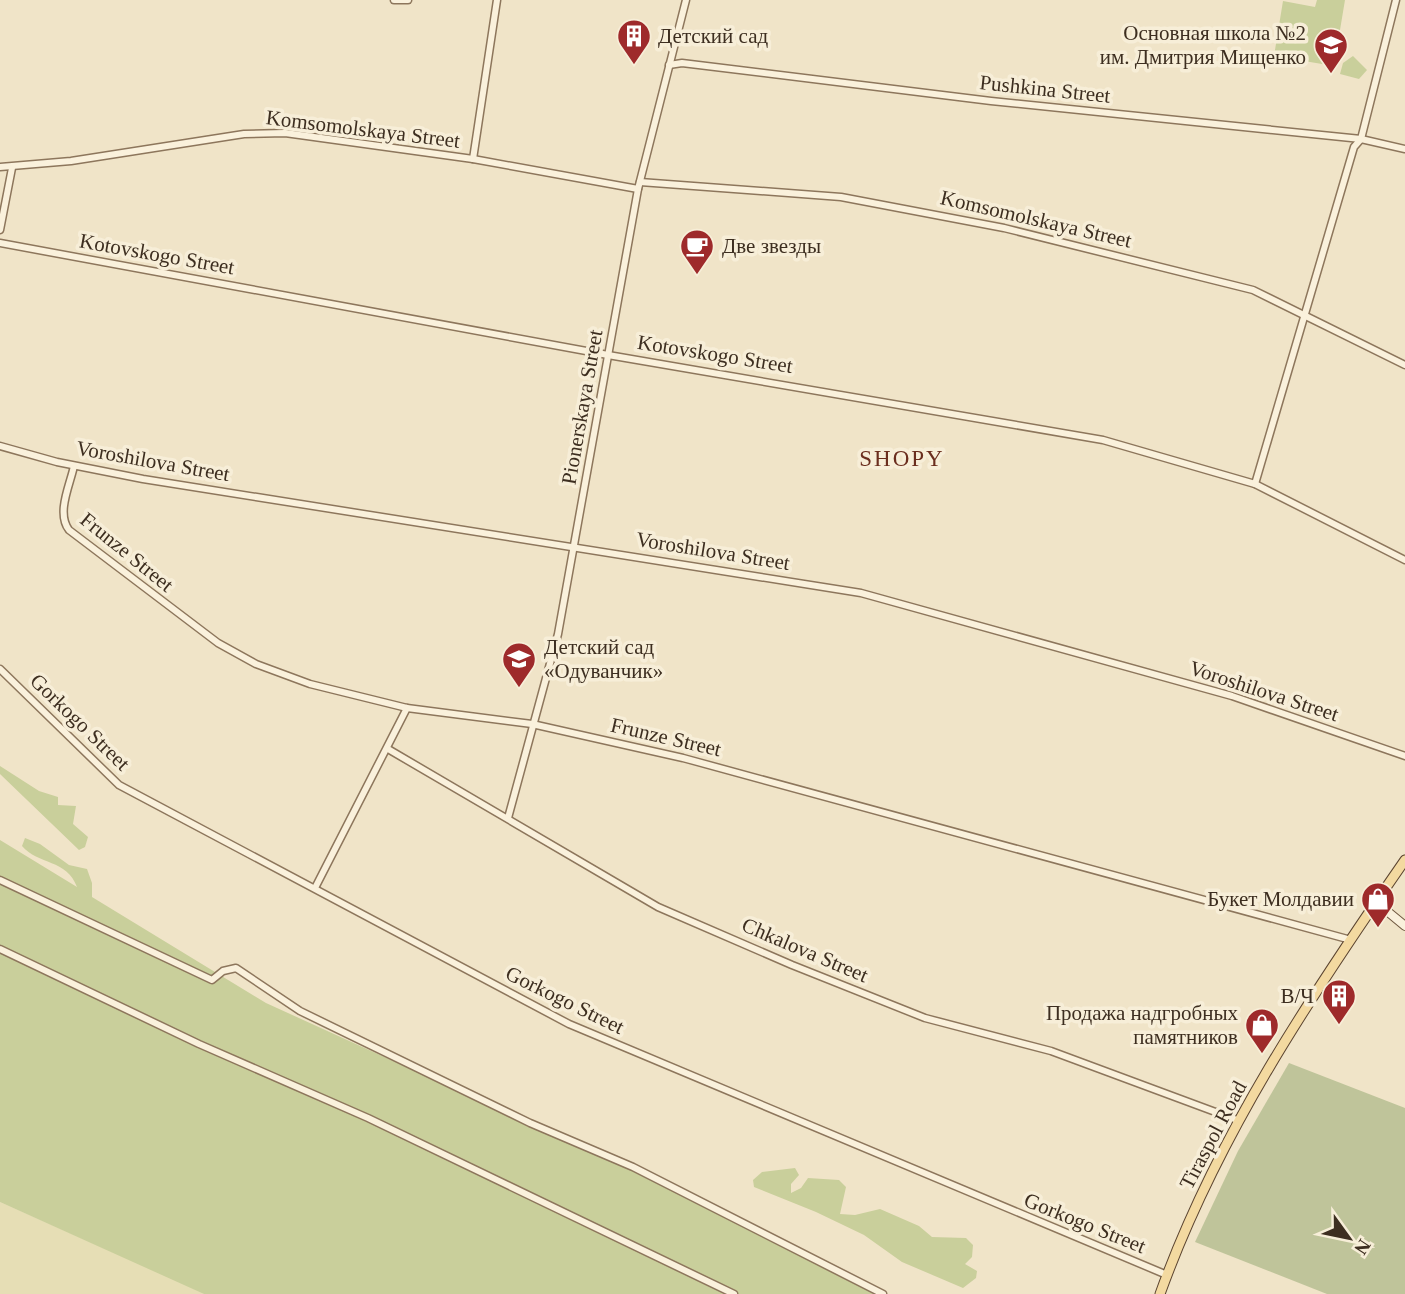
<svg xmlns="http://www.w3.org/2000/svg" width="1405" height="1294" font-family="Georgia,serif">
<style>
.farmland{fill:#e6deb5}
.green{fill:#c9cf9b}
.cemetery{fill:#bfc49a}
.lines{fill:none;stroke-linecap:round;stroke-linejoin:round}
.minor-casing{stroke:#8d765c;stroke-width:9}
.secondary-casing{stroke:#6f573f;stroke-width:10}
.primary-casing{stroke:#5b4430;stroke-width:11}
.minor{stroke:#faf1dc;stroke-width:6}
.secondary{stroke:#faf1dc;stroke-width:8}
.primary{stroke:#f3d9a0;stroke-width:9}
.labels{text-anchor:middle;stroke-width:7;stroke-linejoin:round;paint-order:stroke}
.poi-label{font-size:21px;fill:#3d2e20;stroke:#f7eed8;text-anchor:end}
.street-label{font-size:21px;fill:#3d2e20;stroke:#f7eed8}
.neighbourhood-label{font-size:23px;letter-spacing:2px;fill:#6b2e1e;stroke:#f7eed8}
</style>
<rect width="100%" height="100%" fill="#f0e4c8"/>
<polygon class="farmland" points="0,1202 180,1282 204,1294 0,1294"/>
<g class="green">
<polygon points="1317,0 1345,0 1334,66 1274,56 1283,1 1315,7"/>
<polygon points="1353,56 1367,70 1359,79 1340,74 1343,63"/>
<polygon points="0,766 39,791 58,797 58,805 76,806 73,824 88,837 85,847 79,850 0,774"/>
<path d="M25 838 40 844 69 865 87 869 92 883V897L266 1003 639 1173 876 1294H204L0 1202V840L77 887C67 859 38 865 22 846Z"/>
<polygon points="795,1168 799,1175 791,1184 791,1193 801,1188 808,1178 839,1180 846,1187 840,1214 855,1215 880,1209 919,1226 932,1237 966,1238 973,1245 972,1257 965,1264 977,1271 976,1278 963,1288 902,1262 864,1235 816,1212 754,1187 753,1180 762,1172"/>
</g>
<polygon class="cemetery" points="1289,1063 1405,1108 1405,1294 1327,1294 1195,1242 1238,1151"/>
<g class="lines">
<g class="minor-casing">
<g id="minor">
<polyline points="394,0 408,0"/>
<polyline points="669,65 682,63 991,101 1361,139 1405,149"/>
<polyline points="473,159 497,0"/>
<polyline points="0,167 71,161 244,134 285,133 473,159 638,189"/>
<polyline points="640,182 841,197 1004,228 1253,290 1405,365"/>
<polyline points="0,230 12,168"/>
<polyline points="0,243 608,355 1103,440 1255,484 1405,560"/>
<polyline points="0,446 57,462 143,479 861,593 1232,696 1405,756"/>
<path d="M74 466C70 485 56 513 69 530L218 643 256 664 310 684 407 708 532 724 683 758 1351 940"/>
<polyline points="1255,484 1354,147 1361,139 1396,0"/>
<polyline points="0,669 119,785 569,1024 1167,1275"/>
<polyline points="388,749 658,907 792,965 925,1018 1051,1051 1237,1120"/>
<polyline points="508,818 558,634 638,189 686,0"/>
<polyline points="0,880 212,980 223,971 236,968 300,1011 530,1123 633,1167 883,1294"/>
<polyline points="315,888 407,708"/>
<polyline points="0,949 199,1044 368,1118 734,1294"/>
</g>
</g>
<g class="secondary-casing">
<polyline id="secondary" points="1376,902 1405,926"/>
</g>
<g class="primary-casing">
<path id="primary" d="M1160 1294C1217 1136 1310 997 1405 860"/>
</g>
<use href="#minor" class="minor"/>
<use href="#secondary" class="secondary"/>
<use href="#primary" class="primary"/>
</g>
<defs>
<g id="building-pin" transform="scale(1.75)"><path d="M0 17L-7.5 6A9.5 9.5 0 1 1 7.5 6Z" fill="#9e2a2b" stroke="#f7eed8"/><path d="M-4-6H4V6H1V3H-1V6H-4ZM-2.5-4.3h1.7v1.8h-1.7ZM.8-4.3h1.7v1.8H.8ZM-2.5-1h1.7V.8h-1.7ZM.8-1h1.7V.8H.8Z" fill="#fff"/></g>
<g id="school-pin" transform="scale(1.75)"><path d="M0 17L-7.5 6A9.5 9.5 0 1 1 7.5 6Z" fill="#9e2a2b" stroke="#f7eed8"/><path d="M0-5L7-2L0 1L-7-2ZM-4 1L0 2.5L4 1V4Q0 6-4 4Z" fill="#fff"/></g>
<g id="cafe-pin" transform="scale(1.75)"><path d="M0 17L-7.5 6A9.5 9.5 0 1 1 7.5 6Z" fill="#9e2a2b" stroke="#f7eed8"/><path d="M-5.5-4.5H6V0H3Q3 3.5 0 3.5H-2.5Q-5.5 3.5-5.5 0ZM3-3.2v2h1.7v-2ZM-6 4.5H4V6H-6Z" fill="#fff"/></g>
<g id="shop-pin" transform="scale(1.75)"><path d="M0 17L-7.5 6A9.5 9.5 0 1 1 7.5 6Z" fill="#9e2a2b" stroke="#f7eed8"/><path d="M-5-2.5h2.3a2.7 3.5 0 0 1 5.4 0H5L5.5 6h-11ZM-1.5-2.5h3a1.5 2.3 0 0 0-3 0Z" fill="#fff"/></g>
</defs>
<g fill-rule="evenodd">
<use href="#building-pin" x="634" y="36"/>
<use href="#school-pin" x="1331" y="45"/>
<use href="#cafe-pin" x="697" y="246"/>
<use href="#school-pin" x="519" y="659"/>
<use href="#shop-pin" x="1378" y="899"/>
<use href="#building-pin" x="1339" y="996"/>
<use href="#shop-pin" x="1262" y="1025"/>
</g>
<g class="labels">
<g class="poi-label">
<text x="1306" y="40">Основная школа №2<tspan x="1306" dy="24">им. Дмитрия Мищенко</tspan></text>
<text x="658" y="43" text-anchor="start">Детский сад</text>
<text x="722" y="253" text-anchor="start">Две звезды</text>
<text x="544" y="654" text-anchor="start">Детский сад<tspan x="544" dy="24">«Одуванчик»</tspan></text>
<text x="1354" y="906">Букет Молдавии</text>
<text x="1314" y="1003">В/Ч</text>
<text x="1238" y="1020">Продажа надгробных<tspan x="1238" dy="24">памятников</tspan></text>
</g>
<g class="street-label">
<text transform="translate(1045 89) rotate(6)" y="7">Pushkina Street</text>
<text transform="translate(363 129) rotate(7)" y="7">Komsomolskaya Street</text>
<text transform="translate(1036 219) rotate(13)" y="7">Komsomolskaya Street</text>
<text transform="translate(157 254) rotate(10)" y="7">Kotovskogo Street</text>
<text transform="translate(715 354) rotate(9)" y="7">Kotovskogo Street</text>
<text transform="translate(582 407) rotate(-80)" y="7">Pionerskaya Street</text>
<text transform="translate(153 461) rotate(10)" y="7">Voroshilova Street</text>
<text transform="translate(713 551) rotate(9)" y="7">Voroshilova Street</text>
<text transform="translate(127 552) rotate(39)" y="7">Frunze Street</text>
<text transform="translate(1264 691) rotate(18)" y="7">Voroshilova Street</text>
<text transform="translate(80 722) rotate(44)" y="7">Gorkogo Street</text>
<text transform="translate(666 737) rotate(13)" y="7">Frunze Street</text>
<text transform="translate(805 950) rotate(23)" y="7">Chkalova Street</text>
<text transform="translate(565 1000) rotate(26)" y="7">Gorkogo Street</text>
<text transform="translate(1213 1135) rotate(-62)" y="7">Tiraspol Road</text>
<text transform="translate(1085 1223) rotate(22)" y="7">Gorkogo Street</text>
</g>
<g class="neighbourhood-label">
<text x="902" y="466">SHOPY</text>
</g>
</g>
<g transform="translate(1349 1238) rotate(123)" stroke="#f7eed8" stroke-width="5" paint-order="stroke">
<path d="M0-5L12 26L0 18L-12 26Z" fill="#3d2e20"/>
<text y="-10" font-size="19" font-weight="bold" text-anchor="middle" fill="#3d2e20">N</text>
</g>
</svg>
